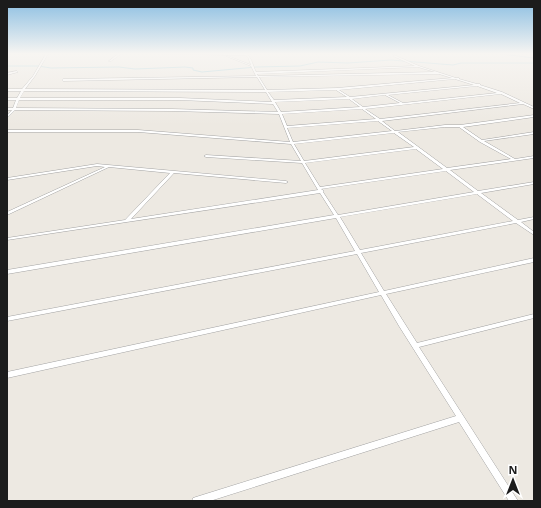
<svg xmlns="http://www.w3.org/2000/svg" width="541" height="508" font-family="'Noto Sans',sans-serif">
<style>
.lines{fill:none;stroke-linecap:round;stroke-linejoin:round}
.stream{stroke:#a3cfda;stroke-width:1}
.minor-casing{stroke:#a3a3a3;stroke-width:1}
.minor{fill:#fff;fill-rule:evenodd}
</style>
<rect width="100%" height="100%" fill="#ede9e2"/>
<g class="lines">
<g class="stream">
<polyline points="502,54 534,58"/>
<polyline points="7,66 38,66 51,68 119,67 135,69 185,67 193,68 193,70 202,72 256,67 300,66 318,62 348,63 391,60 453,65 461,63 534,63"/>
</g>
<g class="minor-casing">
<g id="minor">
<path d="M46 54H48L35 76 25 89 265 90 257 77 63 81 62 80 63 79 256 76 251 66 226 56H228L251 65 248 57 245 55 163 54H247C252 59 253 66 256 72L415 66 393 56 394 55 419 66 456 78H459V79L477 84H480V85L502 92 534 107V109L523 104 382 121 395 131 445 125H460L534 115V117L463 127 482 140 534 132V134L484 141 515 159 534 156V158L450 170 478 191 534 182V184L481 193 518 220 534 217V219L521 222 534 232V235L516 223 361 253 384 291 534 258V262L386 294 417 343 534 314V318L419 347 518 501H509L459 422 210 501H192L193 498 196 497 456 416 399 326 381 295 7 378V372L379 292 357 254 7 321V317L355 251 336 218 7 274V270L334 215 320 193 7 240V238L125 220 170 173 109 167 7 215V212L105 167 97 166 7 180V178L97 164 286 181 288 182 286 183 174 173 131 219 318 190 302 163 206 157 204 156 206 155 301 161 291 144 138 132H7V130H138L290 142 279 114 172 111 15 110 7 118V115L12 110H7V108H13L16 100H7V98H17L21 91H7V89H22L33 76ZM418 67 435 72 258 76 257 74ZM439 74 452 78 337 88 267 90 259 77ZM455 79 474 85 350 97 339 90ZM477 86 497 93 403 103 388 95ZM336 90 347 97 274 100 268 92ZM24 91 266 92 272 102 180 98H20ZM501 94 520 103 380 119 365 109ZM385 95 400 103 363 107 352 99ZM349 99 360 107 281 112 275 102ZM19 100H180L273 104 278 112 172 109 16 108ZM362 109 376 119 287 126 282 114ZM378 121 392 131 293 142 287 128ZM445 127H459L480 142 511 159 447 168 398 132ZM394 133 414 147 304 161 294 144ZM416 149 443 169 320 187 305 163ZM446 171 474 192 338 215 323 192 324 191 321 189ZM477 194 513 221 360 250 340 217Z"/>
<polygon points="118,54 121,54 111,61 109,61"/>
<polygon points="17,71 18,72 7,75 7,73"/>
</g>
</g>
<use href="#minor" class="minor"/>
</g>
<linearGradient id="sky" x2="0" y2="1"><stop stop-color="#8cbfe2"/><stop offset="0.43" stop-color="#f7f5f2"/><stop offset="1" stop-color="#f7f5f2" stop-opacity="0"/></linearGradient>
<rect width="541" height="125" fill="url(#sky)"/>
<rect width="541" height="508" fill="none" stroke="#1c1c1c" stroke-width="16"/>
<g transform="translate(513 480)" stroke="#ffffff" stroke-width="3" paint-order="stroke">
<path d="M0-3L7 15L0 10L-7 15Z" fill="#1c1c1c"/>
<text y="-6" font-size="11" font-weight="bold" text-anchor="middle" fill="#1c1c1c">N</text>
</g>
</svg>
